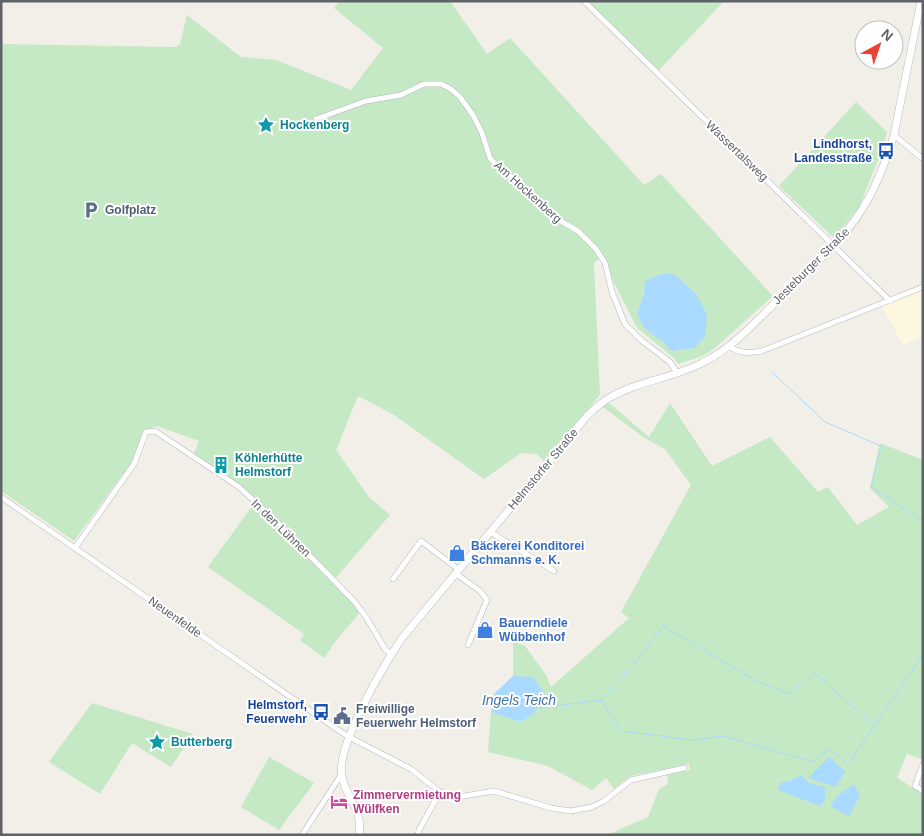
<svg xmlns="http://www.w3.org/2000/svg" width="924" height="836" font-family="Arial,sans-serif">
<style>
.commercial{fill:#fef7e0}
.green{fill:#c5e8c5;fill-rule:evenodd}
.water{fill:#aadaff}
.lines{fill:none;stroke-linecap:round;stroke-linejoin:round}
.stream{stroke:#aadaff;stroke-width:1}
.minor-casing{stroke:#b5b8bc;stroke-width:6}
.secondary-casing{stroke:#b6babf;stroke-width:8}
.minor{stroke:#fff;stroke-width:5}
.secondary{stroke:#fff;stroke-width:7}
.labels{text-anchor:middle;stroke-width:4;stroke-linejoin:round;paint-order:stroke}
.culture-label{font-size:12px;font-weight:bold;fill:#0d838f;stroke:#fff;text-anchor:start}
.transit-label{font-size:12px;font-weight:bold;fill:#164399;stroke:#fff;text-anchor:end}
.street-label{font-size:12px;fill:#5f6368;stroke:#fff}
.service-label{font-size:12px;font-weight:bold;fill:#4e5e75;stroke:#fff;text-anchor:start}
.shop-label{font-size:12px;font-weight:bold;fill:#366cbe;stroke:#fff;text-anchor:start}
.hotel-label{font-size:12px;font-weight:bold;fill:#b23c85;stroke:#fff;text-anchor:start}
.water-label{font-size:14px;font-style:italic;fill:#4174aa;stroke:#fff}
</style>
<rect width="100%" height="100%" fill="#f1efe8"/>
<polygon class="commercial" points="922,288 923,336 903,345 881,305"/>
<g class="green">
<path d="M340 1H450L487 54 510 38 644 185 661 174 773 296 715 348 703 356 678 364 674 358 637 328 601 257 594 263 600 395 565 436 547 456 544 461 537 454 521 453 484 479 394 415 358 396 336 450 369 497 390 515 334 580 362 610 335 642 324 658 300 640 304 634 208 567 255 502 238 488 192 458 199 441 157 426 144 430 131 463 74 541 1 491V44L177 47 180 44 187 15 241 57 276 60 351 90 383 48 334 8ZM676 275 696 294 700 303 671 351 663 342 644 328 637 314 644 294Z"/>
<polygon points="586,1 724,1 658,71"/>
<polygon points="856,102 887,132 883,148 859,207 834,238 779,186"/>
<path d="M609 403 649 437 670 403 712 466 770 437 818 492 828 487 857 525 889 507 870 488 880 443 923 460V757L922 759 907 754 897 778 923 794V835H607L648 817 659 789 668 784 667 775 690 770 689 764 630 776 614 789 606 778 592 790 548 766 488 752 491 712 520 722C534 716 539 708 545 694L533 678 513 676V641L525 646 546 675 551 687 629 618 621 612 691 485 665 449 643 437 603 407Z"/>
<polygon points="92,703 193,734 171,767 132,743 100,794 49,762"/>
<polygon points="269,757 314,783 279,830 241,807"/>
</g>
<g class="water">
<polygon points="664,273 676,275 696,294 707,315 705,336 695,348 671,351 663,342 644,328 637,314 644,294 645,281"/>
<path d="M513 676 533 677 545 694C539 708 534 716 520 722L491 712 494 694Z"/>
<polygon points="829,757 845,771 836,787 808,778"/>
<polygon points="801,775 809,783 825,787 825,800 820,806 778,790 780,783 790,781"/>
<polygon points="854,784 860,796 849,816 830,806 838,795"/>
</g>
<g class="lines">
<g class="stream">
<polyline points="772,372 825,422 881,446 871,487 923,521"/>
<polyline points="602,700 634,664 663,626 758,682 790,694 814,673 874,725"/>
<polyline points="539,708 601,700 621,731 692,740 723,736 813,762 829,749 848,764 923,655"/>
</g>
<g class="minor-casing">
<g id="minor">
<polyline points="584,1 890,301"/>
<polyline points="316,119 366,101 401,95 424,84 441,84 451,89 460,97 473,115 482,133 490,158 498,167 521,185 552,216 578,231 596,249 605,263 612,292 625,324 641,340 670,362 678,374"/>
<polyline points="894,135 923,159"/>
<path d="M729 346C739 354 751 353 762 351L923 287"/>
<polyline points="1,497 347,736 411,769 440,792 458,797 494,791 551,808 571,811 592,807 604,801 631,780 684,768"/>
<polyline points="490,532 554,571"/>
<polyline points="75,548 134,464 146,432 155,431 239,487 275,520 354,601 366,617 385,649 391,654"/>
<polyline points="455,573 480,591 487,600 468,645"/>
<polyline points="393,579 421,541 458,569"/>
<polyline points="923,764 915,786 923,791"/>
<polyline points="302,835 339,778 342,777"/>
<polyline points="418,835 419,830 440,792"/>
</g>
</g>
<g class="secondary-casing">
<path id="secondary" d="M359 835C363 806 347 801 342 777 335 747 384 665 402 638L586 417C593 410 600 403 609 398 638 381 673 378 702 363 735 347 762 315 789 289 814 265 842 241 861 211 876 188 886 161 894 135L921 1"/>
</g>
<use href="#minor" class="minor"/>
<use href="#secondary" class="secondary"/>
</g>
<defs>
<g id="sight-bare" transform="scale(1.35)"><path d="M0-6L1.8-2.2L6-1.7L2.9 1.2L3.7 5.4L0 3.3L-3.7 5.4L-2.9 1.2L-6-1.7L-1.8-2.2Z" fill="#0f9aa8" stroke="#fff" stroke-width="2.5" paint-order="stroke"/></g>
<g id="bus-bare" transform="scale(1.35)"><path d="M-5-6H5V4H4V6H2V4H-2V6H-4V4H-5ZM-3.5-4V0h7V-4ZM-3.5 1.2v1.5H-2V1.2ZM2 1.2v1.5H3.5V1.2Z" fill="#1a4fb4" stroke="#fff" stroke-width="2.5" paint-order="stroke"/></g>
<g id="parking-bare" transform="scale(1.35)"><path d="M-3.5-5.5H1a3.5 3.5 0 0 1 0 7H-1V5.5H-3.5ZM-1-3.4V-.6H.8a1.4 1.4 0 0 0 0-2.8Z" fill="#5c6f8a" stroke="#fff" stroke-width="2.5" paint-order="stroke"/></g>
<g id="building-bare" transform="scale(1.35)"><path d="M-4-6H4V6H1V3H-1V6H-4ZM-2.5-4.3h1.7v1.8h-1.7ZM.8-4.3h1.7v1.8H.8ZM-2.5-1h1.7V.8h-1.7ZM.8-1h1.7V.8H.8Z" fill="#0f9aa8" stroke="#fff" stroke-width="2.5" paint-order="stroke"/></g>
<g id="shop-bare" transform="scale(1.35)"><path d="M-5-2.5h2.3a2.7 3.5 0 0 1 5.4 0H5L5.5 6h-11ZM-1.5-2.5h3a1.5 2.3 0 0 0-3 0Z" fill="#3f7fe0" stroke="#fff" stroke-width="2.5" paint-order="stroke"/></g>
<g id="civic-bare" transform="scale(1.35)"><path d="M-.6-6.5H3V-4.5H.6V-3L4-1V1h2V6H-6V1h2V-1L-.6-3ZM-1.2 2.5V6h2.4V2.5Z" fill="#5c6f8a" stroke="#fff" stroke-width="2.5" paint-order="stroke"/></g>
<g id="hotel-bare" transform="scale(1.35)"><path d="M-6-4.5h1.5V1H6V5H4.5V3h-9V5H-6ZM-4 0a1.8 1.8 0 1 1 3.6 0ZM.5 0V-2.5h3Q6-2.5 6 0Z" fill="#d1479c" stroke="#fff" stroke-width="2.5" paint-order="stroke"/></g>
</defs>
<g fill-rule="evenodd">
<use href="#sight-bare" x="266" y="125"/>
<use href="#bus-bare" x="886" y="151"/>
<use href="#parking-bare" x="91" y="210"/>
<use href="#building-bare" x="221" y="465"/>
<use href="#shop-bare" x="457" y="553"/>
<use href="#shop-bare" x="485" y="630"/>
<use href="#bus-bare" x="321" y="712"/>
<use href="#civic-bare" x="342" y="716"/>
<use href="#sight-bare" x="157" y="742"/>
<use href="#hotel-bare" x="339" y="802"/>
</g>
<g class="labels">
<g class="culture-label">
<text x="280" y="129">Hockenberg</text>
<text x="235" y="462">Köhlerhütte<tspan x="235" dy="14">Helmstorf</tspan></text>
<text x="171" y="746">Butterberg</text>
</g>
<g class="transit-label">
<text x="872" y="148">Lindhorst,<tspan x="872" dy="14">Landesstraße</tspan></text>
<text x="307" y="709">Helmstorf,<tspan x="307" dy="14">Feuerwehr</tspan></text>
</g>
<g class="street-label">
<text transform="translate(737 151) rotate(44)" y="4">Wassertalsweg</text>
<text transform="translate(528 192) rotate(42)" y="4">Am Hockenberg</text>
<text transform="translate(811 266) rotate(-45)" y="4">Jesteburger Straße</text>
<text transform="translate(543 469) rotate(-50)" y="4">Helmstorfer Straße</text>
<text transform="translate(281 528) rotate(44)" y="4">In den Lühnen</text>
<text transform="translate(175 617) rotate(35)" y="4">Neuenfelde</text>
</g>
<g class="service-label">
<text x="105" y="214">Golfplatz</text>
<text x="356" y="713">Freiwillige<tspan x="356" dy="14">Feuerwehr Helmstorf</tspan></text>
</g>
<g class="shop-label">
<text x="471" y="550">Bäckerei Konditorei<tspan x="471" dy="14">Schmanns e. K.</tspan></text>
<text x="499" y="627">Bauerndiele<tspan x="499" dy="14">Wübbenhof</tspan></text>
</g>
<g class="hotel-label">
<text x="353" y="799">Zimmervermietung<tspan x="353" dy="14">Wülfken</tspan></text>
</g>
<g class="water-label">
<text x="519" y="705">Ingels Teich</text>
</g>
</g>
<rect width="924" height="836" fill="none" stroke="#5f6368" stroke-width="5"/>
<g transform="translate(879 45) rotate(40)"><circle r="24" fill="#ffffff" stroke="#bfc1c3"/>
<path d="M0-4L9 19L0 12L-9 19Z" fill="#ea4335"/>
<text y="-8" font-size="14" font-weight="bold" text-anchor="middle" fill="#5f6368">N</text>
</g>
</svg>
